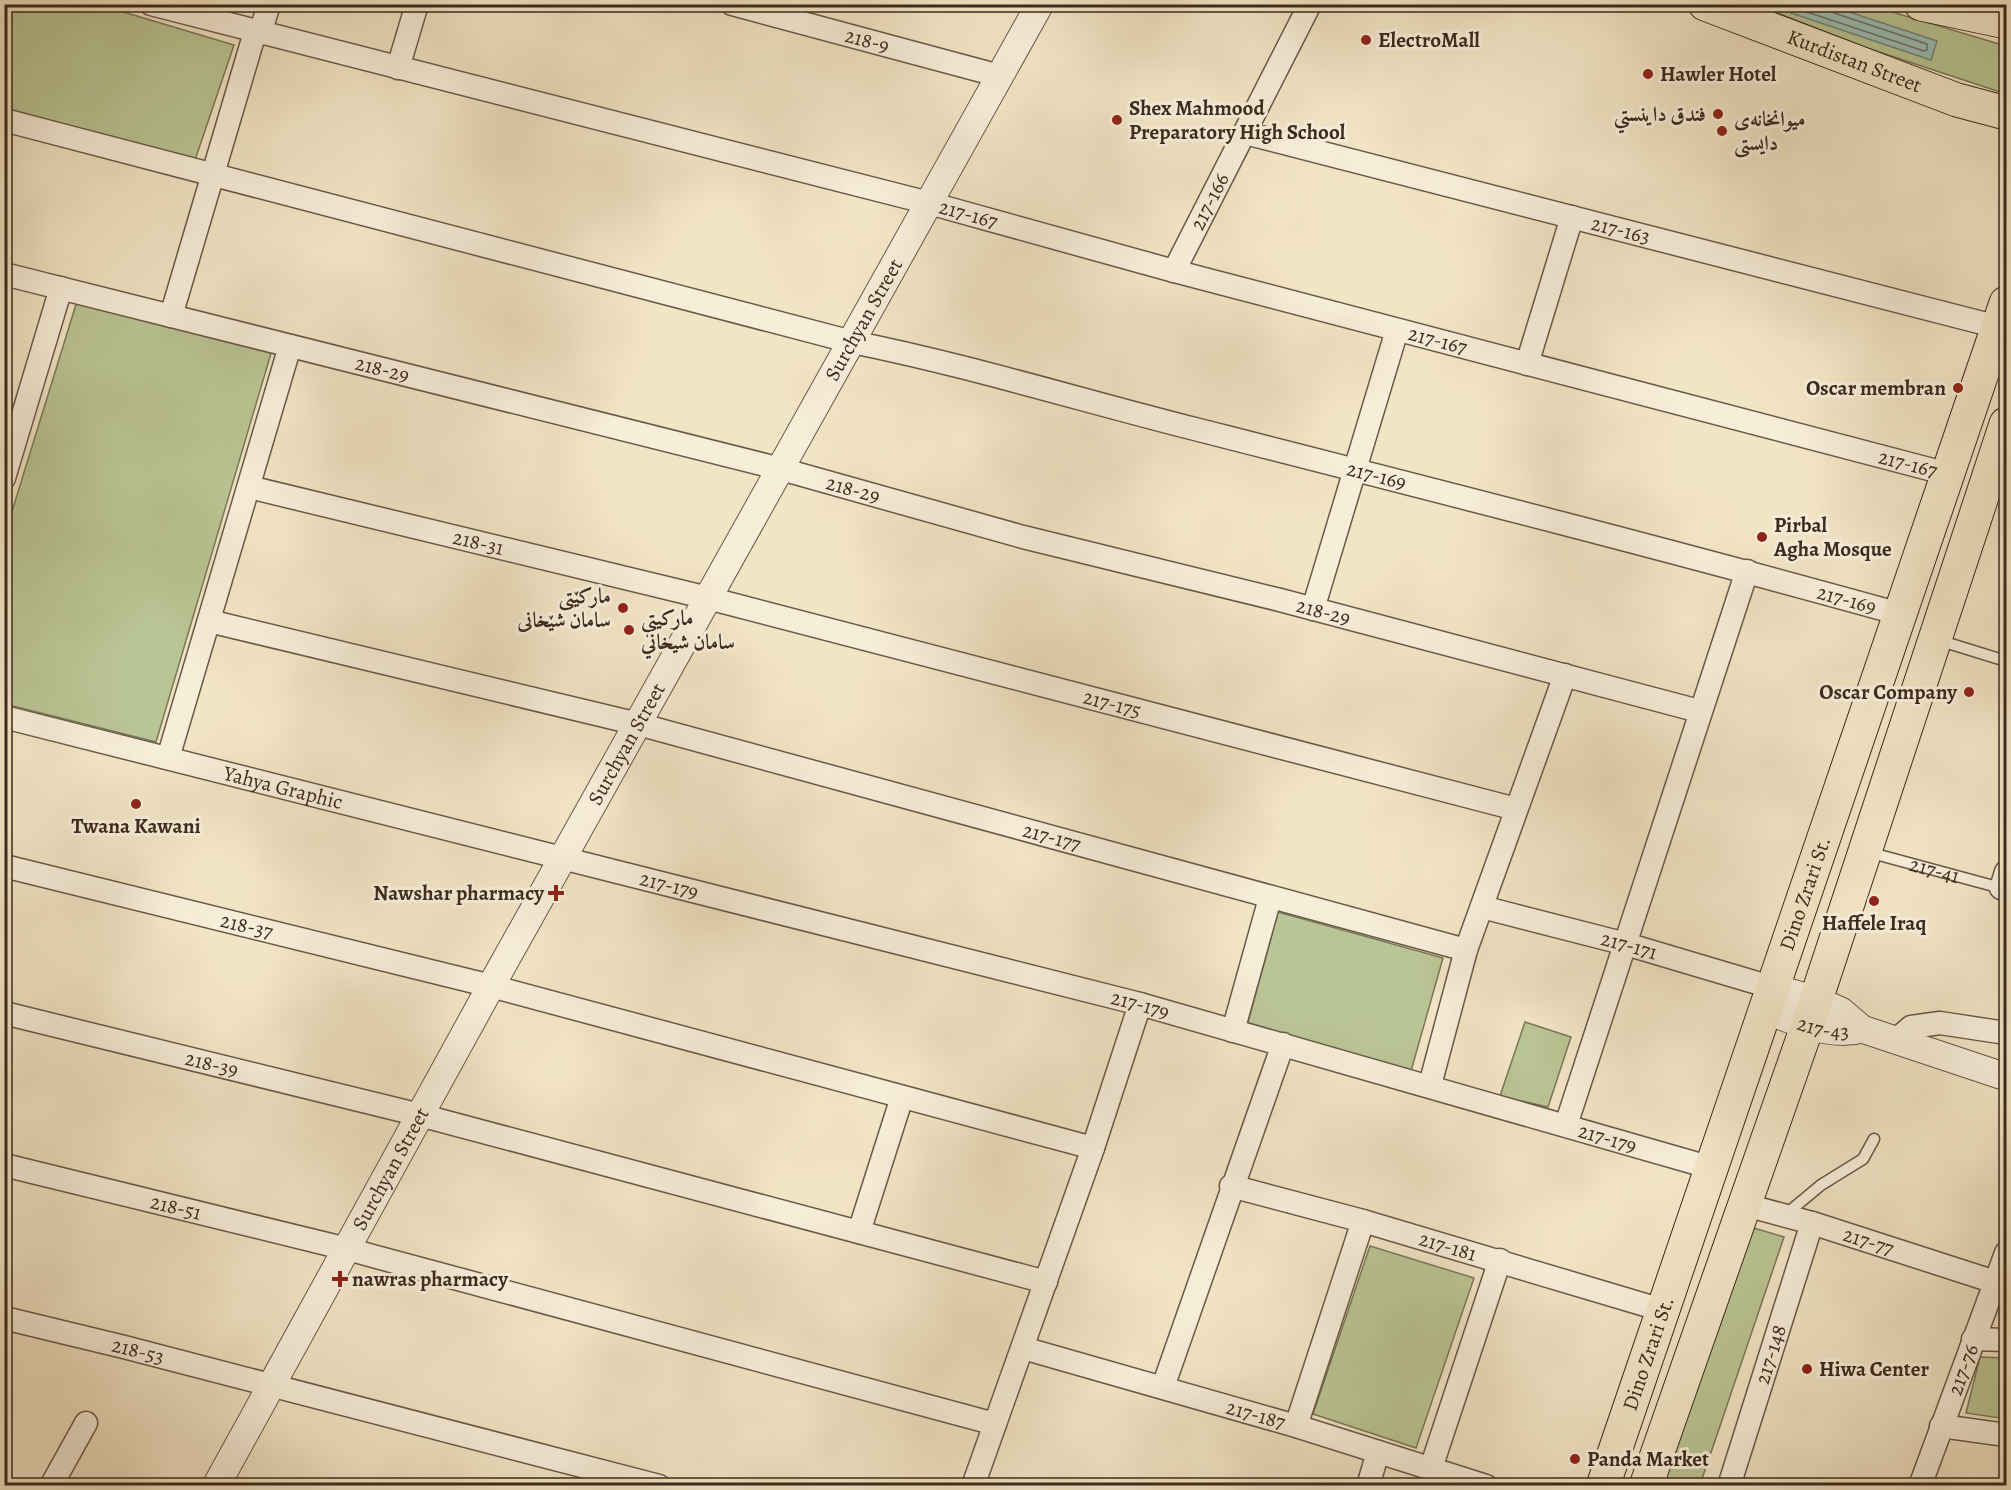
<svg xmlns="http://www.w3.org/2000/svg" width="2011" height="1490" font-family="Alegreya,Amiri,serif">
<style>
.green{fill:#bac595;stroke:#7a7859;stroke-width:1.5}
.water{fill:#9bbfb6;stroke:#758379;stroke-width:1.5}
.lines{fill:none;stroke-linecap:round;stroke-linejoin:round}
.shore{stroke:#6b746a;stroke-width:1.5}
.service-casing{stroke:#695947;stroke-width:13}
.minor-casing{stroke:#695947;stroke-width:25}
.tertiary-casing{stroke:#695947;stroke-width:29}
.primary-casing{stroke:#3b2a1d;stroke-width:35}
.trunk-casing{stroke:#3b2a1d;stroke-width:35}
.service{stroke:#f7eeda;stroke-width:10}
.minor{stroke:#f7eeda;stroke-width:22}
.tertiary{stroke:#f7eeda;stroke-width:27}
.primary{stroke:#f2e5c6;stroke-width:33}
.trunk{stroke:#f2e5c6;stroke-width:33}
.poi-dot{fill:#8f2418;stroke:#f7eeda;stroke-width:2}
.labels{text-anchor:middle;stroke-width:6;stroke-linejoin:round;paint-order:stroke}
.street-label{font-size:21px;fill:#3b2a1d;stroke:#f7eeda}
.poi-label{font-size:21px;font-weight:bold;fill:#3b2a1d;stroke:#f7eeda;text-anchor:start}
</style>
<rect width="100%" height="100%" fill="#f2e5c6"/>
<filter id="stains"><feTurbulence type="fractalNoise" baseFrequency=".00333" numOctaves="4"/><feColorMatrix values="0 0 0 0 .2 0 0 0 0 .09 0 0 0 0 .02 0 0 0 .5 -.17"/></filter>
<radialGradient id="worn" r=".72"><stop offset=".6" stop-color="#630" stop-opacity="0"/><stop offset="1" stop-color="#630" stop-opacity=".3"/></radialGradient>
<g class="green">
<polygon points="4,5 100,5 234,45 195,160 5,108"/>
<polygon points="1757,5 1869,5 2006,46 2006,94 1861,46"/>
<polygon points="78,298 272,350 156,742 5,704 5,534"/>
<polygon points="1278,912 1443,958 1411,1071 1247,1026"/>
<polygon points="1525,1022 1571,1037 1548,1107 1500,1096"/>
<polygon points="1747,1226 1784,1237 1700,1485 1658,1486"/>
<polygon points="1370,1246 1474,1278 1416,1448 1313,1414"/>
<polygon points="1980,1357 2006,1358 2006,1419 1966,1413"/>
</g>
<polygon class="water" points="1793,5 1828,5 1937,41 1931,60 1791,13"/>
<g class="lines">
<polyline class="shore" points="1798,4 1801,10 1924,51 1927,50 1927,44 1834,13 1830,4"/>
<g class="service-casing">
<g id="service">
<polyline points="1938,640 2006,661"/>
<path id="s1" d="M1868 852 2001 888"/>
<polyline points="1785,1215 1821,1185 1863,1159 1874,1139"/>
</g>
</g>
<g class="minor-casing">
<g id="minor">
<path id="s2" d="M151 4 929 203 1174 271 1948 474"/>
<path id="s3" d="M732 4 1000 76"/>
<polyline points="260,34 269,4"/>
<polyline points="398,68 417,4"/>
<path id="s4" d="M4 120 852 342C967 365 1080 400 1195 429 1430 489 1666 549 1900 614"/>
<path id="s5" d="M1245 133 1998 327"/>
<path id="s6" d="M1174 271 1310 4"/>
<path id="s7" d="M4 274 781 469 1023 537 1280 600 1699 711"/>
<polyline points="171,316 255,32"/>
<polyline points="1527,364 1572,217"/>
<polyline points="4,478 61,288"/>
<path id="s8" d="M249 487 708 598 1516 809"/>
<polyline points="1313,609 1397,330"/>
<path id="s9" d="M209 621 638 724 1466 950"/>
<path id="s10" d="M4 717 1140 1004 1712 1168"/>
<polyline points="168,758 290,346"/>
<path id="s11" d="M4 866 491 986 1093 1148"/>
<polyline points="2006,872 2001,888 2006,889"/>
<path id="s12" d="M1482 907 1626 944 1774 988"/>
<path id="s13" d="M4 1013 420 1115 1046 1282"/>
<polyline points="1233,1031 1270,898"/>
<polyline points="1896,1040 1911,1027 1940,1023 2006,1033"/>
<polyline points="1430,1085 1466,950 1565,675"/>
<polyline points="1566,1125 1747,571"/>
<path id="s14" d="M4 1165 347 1249 995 1424"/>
<path id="s15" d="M1231 1186 1363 1221 1662 1310"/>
<path id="s16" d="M1742 1204 1812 1223 1995 1282"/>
<polyline points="859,1232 902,1097"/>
<path id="s17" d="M4 1318 124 1347 659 1486"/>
<polyline points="1973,1339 2006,1340"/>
<path id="s18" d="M1023 1348 1296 1426 1486 1486"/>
<polyline points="1163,1387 1283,1044"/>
<polyline points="1296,1426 1363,1221"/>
<polyline points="1941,1426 2006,1435"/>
<polyline points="1431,1468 1500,1260"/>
<polyline points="51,1486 86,1423"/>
<polyline points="973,1486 1093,1148 1140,1004"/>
<polyline points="1368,1486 1378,1452"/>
<path id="s19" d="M1729 1486 1812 1223"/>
<path id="s20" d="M1920 1486 2006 1253"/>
</g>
</g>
<g class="tertiary-casing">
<g id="tertiary">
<polyline points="1774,988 1816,1000 1841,1011 1862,1029 2006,1077"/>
<path id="s21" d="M1766 1011C1797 1021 1830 1038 1862 1029"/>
<path id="s22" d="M216 1486 491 986 1040 4"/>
</g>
</g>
<g class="primary-casing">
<g id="primary">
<path id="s23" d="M1603 1486 2006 303"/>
<polyline points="1646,1486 1808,1024 2006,424"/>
</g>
</g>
<g class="trunk-casing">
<g id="trunk">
<path id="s24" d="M1705 4 1957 100 2006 113"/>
<polyline points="1921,4 2006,22"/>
</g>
</g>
<use href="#service" class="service"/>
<use href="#minor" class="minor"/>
<use href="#tertiary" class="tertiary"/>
<use href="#primary" class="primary"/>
<use href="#trunk" class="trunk"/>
</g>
<g class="poi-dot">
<circle cx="1366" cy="40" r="6"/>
<circle cx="1648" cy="74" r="6"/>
<circle cx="1718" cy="114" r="6"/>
<circle cx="1117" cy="120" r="6"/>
<circle cx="1722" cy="131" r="6"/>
<circle cx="1958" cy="388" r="6"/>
<circle cx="1762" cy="537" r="6"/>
<circle cx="623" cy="608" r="6"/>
<circle cx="629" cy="630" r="6"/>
<circle cx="1969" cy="692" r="6"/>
<circle cx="136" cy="804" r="6"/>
<path d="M553 884h6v6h6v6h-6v6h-6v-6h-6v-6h6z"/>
<circle cx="1874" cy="901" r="6"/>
<path d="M337 1270h6v6h6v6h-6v6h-6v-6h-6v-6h6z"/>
<circle cx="1807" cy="1369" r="6"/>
<circle cx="1575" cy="1459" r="6"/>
</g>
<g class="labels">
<g class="street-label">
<text dy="7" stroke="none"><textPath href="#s3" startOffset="140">218-9</textPath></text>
<text dy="7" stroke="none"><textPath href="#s24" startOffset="160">Kurdistan Street</textPath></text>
<text dy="7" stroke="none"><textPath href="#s6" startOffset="78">217-166</textPath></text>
<text dy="7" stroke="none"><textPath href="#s2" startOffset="844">217-167</textPath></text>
<text dy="7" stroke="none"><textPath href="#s5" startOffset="388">217-163</textPath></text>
<text dy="7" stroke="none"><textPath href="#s22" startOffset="1334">Surchyan Street</textPath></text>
<text dy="7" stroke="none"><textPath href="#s2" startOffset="1330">217-167</textPath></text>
<text dy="7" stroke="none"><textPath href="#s7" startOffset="390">218-29</textPath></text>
<text dy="7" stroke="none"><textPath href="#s2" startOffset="1816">217-167</textPath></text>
<text dy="7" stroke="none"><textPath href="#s4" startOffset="1418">217-169</textPath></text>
<text dy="7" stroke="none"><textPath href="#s7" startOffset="876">218-29</textPath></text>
<text dy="7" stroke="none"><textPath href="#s8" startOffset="236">218-31</textPath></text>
<text dy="7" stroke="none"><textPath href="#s4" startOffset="1904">217-169</textPath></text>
<text dy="7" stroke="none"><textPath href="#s7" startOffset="1362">218-29</textPath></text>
<text dy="7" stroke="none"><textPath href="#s8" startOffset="890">217-175</textPath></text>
<text dy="7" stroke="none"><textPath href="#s22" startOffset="848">Surchyan Street</textPath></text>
<text dy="7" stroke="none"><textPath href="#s10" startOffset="288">Yahya Graphic</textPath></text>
<text dy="7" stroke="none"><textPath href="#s9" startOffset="870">217-177</textPath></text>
<text dy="7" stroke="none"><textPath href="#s1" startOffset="69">217-41</textPath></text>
<text dy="7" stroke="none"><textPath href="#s10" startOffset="686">217-179</textPath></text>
<text dy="7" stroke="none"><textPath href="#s23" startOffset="626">Dino Zrari St.</textPath></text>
<text dy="7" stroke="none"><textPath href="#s11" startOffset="250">218-37</textPath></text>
<text dy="7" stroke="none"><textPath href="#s12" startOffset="152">217-171</textPath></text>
<text dy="7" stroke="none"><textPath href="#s10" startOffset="1172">217-179</textPath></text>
<text dy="7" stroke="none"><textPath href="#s21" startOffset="60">217-43</textPath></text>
<text dy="7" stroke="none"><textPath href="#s13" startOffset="214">218-39</textPath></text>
<text dy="7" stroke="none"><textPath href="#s10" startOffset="1658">217-179</textPath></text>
<text dy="7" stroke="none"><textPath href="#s22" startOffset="362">Surchyan Street</textPath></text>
<text dy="7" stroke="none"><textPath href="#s14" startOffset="177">218-51</textPath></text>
<text dy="7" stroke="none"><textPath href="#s16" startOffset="132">217-77</textPath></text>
<text dy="7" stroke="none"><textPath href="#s15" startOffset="225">217-181</textPath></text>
<text dy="7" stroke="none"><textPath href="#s17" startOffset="138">218-53</textPath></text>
<text dy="7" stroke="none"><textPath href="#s23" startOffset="140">Dino Zrari St.</textPath></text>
<text dy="7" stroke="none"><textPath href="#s19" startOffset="138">217-148</textPath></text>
<text dy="7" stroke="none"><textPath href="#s20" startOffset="124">217-76</textPath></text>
<text dy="7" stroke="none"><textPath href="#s18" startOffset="242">217-187</textPath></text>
</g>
<g class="poi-label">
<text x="1378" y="47">ElectroMall</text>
<text x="1660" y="81">Hawler Hotel</text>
<text x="1129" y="115">Shex Mahmood<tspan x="1129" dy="24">Preparatory High School</tspan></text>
<text x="1706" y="121" text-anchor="end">فندق داينستي</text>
<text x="1734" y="126">میوانخانەی<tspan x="1734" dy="24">دایستی</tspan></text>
<text x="1946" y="395" text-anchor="end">Oscar membran</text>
<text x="1774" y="532">Pirbal<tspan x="1774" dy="24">Agha Mosque</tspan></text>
<text x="611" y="603" text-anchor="end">مارکێتی<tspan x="611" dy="24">سامان شێخانی</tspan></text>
<text x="641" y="625">ماركيتي<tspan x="641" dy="24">سامان شيخاني</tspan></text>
<text x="1957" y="699" text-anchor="end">Oscar Company</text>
<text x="136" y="833" text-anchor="middle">Twana Kawani</text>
<text x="544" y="900" text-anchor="end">Nawshar pharmacy</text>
<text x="1874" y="930" text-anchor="middle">Haffele Iraq</text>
<text x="352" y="1286">nawras pharmacy</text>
<text x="1819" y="1376">Hiwa Center</text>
<text x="1587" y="1466">Panda Market</text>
</g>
</g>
<rect width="2011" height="1490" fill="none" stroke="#f2e5c6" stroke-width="24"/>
<rect x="6" y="6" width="1999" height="1478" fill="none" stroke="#3b2a1d" stroke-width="3"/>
<rect x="12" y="12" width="1987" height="1466" fill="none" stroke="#3b2a1d" stroke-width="1.5"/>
<rect width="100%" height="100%" filter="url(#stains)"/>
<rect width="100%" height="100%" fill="url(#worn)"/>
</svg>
